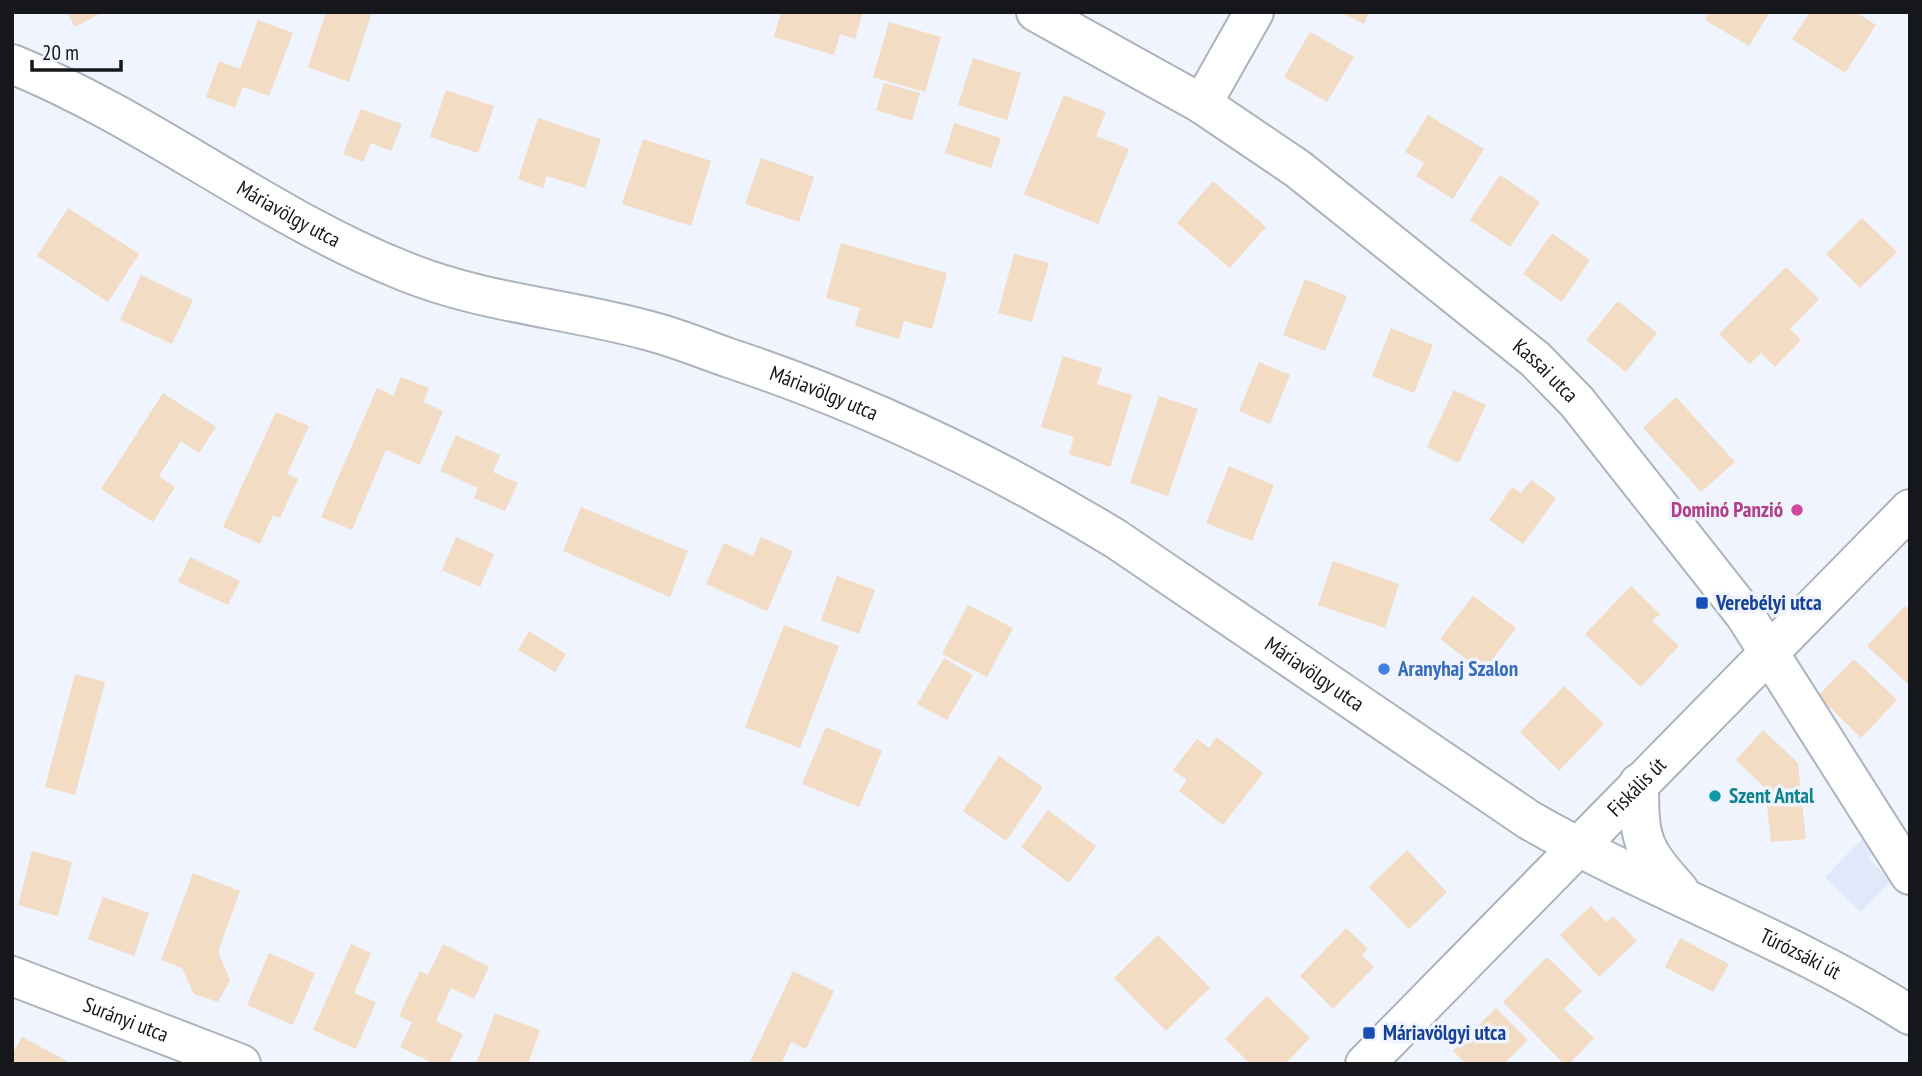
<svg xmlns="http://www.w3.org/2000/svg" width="1922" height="1076" font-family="'PT Sans Narrow',sans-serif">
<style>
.built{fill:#e0e9f9}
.building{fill:#f2dcc4}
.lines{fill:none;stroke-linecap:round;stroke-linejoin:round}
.minor-casing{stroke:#adb3bc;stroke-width:42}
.minor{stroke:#fff;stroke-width:38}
.hotel-dot{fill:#d1479c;stroke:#eff4fe;stroke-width:2.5}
.transit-dot{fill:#1a4fb4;stroke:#eff4fe;stroke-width:2.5}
.shop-dot{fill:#3f7fe0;stroke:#eff4fe;stroke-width:2.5}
.culture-dot{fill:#0f9aa8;stroke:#eff4fe;stroke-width:2.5}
.labels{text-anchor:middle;stroke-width:7;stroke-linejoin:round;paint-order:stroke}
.street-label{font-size:21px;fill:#15171b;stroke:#eff4fe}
.hotel-label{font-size:21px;font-weight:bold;fill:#b23c85;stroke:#eff4fe;text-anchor:end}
.transit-label{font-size:21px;font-weight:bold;fill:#164399;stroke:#eff4fe;text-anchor:start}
.shop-label{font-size:21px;font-weight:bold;fill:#366cbe;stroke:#eff4fe;text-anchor:start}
.culture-label{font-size:21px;font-weight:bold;fill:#0d838f;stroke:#eff4fe;text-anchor:start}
</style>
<rect width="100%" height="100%" fill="#eff4fe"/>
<polygon class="built" points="1863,838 1875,850 1868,858 1891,881 1861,912 1825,877"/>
<g class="building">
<polygon points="67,12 103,12 75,27"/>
<polygon points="326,12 372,12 349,82 308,67"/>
<polygon points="781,12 863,12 855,39 840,34 834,55 774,37"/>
<polygon points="1340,12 1369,12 1364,24"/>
<polygon points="1709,12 1770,12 1749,46 1705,20"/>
<polygon points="1810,12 1856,12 1876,25 1845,73 1792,39"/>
<polygon points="258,20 293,33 269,96 243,87 235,108 206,97 219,61 240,69"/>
<polygon points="889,22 941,37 925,92 873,77"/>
<polygon points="1310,32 1354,57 1327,102 1284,77"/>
<polygon points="973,58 1021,73 1007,120 958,105"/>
<polygon points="884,83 920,93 912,121 876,110"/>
<polygon points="446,90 494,106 478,153 430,137"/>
<polygon points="1064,95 1106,112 1096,136 1129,149 1098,224 1024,194"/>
<polygon points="361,109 402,124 391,151 371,143 363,162 343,154"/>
<polygon points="1428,115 1484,149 1453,199 1416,176 1424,163 1405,152"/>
<polygon points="538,118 601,139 585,188 547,176 543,188 518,179"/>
<polygon points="954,123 1001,138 991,168 945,153"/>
<polygon points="643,139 711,161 691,226 622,204"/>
<polygon points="761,158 814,177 799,222 745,204"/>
<polygon points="1500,175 1540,202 1510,247 1470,220"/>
<polygon points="1213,181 1266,227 1230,268 1177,223"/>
<polygon points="68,208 139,254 108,302 37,256"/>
<polygon points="1862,218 1897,252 1860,288 1826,254"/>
<polygon points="1552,233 1590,260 1562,302 1523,274"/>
<polygon points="841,243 947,273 932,329 904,321 899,339 855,326 860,308 826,298"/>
<polygon points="1014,254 1049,263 1032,322 998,313"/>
<polygon points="1786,267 1819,299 1790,329 1801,340 1775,367 1761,353 1750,364 1719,334"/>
<polygon points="141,275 193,300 172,344 120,320"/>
<polygon points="1305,279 1347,296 1325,351 1283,335"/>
<polygon points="1618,301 1657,333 1626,372 1586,340"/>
<polygon points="1391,328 1433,345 1414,393 1372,376"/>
<polygon points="1063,356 1102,368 1097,384 1132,395 1110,467 1069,454 1074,437 1041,427"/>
<polygon points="1259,362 1290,375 1270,424 1239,411"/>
<polygon points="401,377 429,388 423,402 443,411 420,465 386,450 352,530 321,517 377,388 393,396"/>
<polygon points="1454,390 1486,405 1459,463 1427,447"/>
<polygon points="163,393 216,427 199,453 181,441 159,476 175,487 153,522 101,489"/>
<polygon points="1159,396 1198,409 1168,496 1130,483"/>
<polygon points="1676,397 1735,462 1701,492 1643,428"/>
<polygon points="276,412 309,426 287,474 298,479 280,518 273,515 260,544 223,527"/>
<polygon points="456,435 500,455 493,472 518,483 505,511 474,498 478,488 440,471"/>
<polygon points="1229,466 1274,485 1252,541 1206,523"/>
<polygon points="1531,480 1556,498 1523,544 1489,520 1512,487 1521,493"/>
<polygon points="581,507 688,551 670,597 563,551"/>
<polygon points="456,537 494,554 480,587 442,570"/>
<polygon points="761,537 793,551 767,611 706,584 724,543 753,556"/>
<polygon points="190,557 240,581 228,605 178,582"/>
<polygon points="1333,561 1399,584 1385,628 1318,605"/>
<polygon points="837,576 875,590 859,634 821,620"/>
<polygon points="1631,586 1660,614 1652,621 1679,646 1641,687 1585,634"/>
<polygon points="1473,596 1516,628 1483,672 1440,639"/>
<polygon points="968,605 1013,628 987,677 942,654"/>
<polygon points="1905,606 1910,611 1908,684 1867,646"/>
<polygon points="784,625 839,646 800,748 745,727"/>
<polygon points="529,631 566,654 555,672 518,650"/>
<polygon points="944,658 973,675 947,720 917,704"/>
<polygon points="1854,659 1897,700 1861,738 1818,696"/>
<polygon points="75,674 105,682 75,795 45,787"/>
<polygon points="1564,686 1604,724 1559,771 1520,732"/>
<polygon points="826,727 882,751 859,807 802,784"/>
<polygon points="1763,730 1798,763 1806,839 1771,842 1765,788 1736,760"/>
<polygon points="1217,737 1263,773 1223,825 1179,791 1187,780 1173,770 1197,739 1209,748"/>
<polygon points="999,756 1043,787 1006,841 963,811"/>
<polygon points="1048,810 1096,846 1069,883 1021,847"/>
<polygon points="1407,850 1447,892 1409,929 1369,887"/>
<polygon points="32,851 72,862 58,916 18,905"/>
<polygon points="193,873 240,891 218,952 230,980 218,1002 194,994 182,968 161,960"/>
<polygon points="103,897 149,913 134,956 88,939"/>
<polygon points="1591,906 1606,922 1613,916 1637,941 1599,977 1560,935"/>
<polygon points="1346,928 1368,949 1362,955 1374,967 1333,1009 1300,976"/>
<polygon points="1158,935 1210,988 1166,1031 1114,978"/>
<polygon points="1680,938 1729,964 1713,992 1665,967"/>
<polygon points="351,944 371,953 354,993 376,1002 356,1049 313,1030"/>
<polygon points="443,944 489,967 474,999 451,988 436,1021 463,1034 449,1064 435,1064 400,1047 412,1022 399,1016 420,971 428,975"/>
<polygon points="269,953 315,973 293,1025 247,1005"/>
<polygon points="1547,957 1582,991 1564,1009 1594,1038 1569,1064 1564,1064 1503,1002"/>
<polygon points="793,971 834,991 806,1049 791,1042 781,1064 749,1064"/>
<polygon points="1267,996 1310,1038 1285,1064 1250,1064 1225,1039"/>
<polygon points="1496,1008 1528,1040 1504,1064 1466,1064 1453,1051"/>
<polygon points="495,1013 540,1030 528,1064 476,1064"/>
<polygon points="22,1037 67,1061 65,1064 12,1064 12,1055"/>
</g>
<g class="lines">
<g class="minor-casing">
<g id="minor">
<path id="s1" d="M1036 12 1202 104 1298 169 1535 359 1577 402 1745 615 1910 875"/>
<path id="s2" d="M12 64C150 120 266 216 404 271 482 303 565 308 646 330 675 337 703 349 732 359 867 404 995 465 1116 539L1529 820C1653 891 1789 938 1910 1015"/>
<polyline points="1202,104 1254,12"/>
<path d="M1639 783C1639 840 1641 848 1679 890"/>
<path id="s3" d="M12 976 241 1064"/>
<path id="s4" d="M1365 1064 1910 509"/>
</g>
</g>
<use href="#minor" class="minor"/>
</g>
<circle class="hotel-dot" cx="1797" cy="510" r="7"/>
<g class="transit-dot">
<rect x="1695" y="596" width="14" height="14" rx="3.5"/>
<rect x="1362" y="1026" width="14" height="14" rx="3.5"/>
</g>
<circle class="shop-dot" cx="1384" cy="669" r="7"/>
<circle class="culture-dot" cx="1715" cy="796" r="7"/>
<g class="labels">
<g class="street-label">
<text dy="7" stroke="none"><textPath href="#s2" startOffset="315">Máriavölgy utca</textPath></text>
<text dy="7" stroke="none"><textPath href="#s1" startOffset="625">Kassai utca</textPath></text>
<text dy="7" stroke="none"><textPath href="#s2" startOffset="882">Máriavölgy utca</textPath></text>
<text dy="7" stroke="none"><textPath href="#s2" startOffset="1449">Máriavölgy utca</textPath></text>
<text dy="7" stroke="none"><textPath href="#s4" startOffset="388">Fiskális út</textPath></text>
<text dy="7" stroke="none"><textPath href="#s2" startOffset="2011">Túrózsáki út</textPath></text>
<text dy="7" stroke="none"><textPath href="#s3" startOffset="122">Surányi utca</textPath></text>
</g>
<g class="hotel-label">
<text x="1783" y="517">Dominó Panzió</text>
</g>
<g class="transit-label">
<text x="1716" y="610">Verebélyi utca</text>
<text x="1383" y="1040">Máriavölgyi utca</text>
</g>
<g class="shop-label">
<text x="1398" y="676">Aranyhaj Szalon</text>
</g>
<g class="culture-label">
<text x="1729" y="803">Szent Antal</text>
</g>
</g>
<rect width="1922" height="1076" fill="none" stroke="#15171b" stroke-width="28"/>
<path d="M32 60v10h89v-10" fill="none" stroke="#15171b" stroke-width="3.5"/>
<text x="42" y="60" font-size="21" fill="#15171b" stroke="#eff4fe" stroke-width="5" paint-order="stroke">20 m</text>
</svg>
